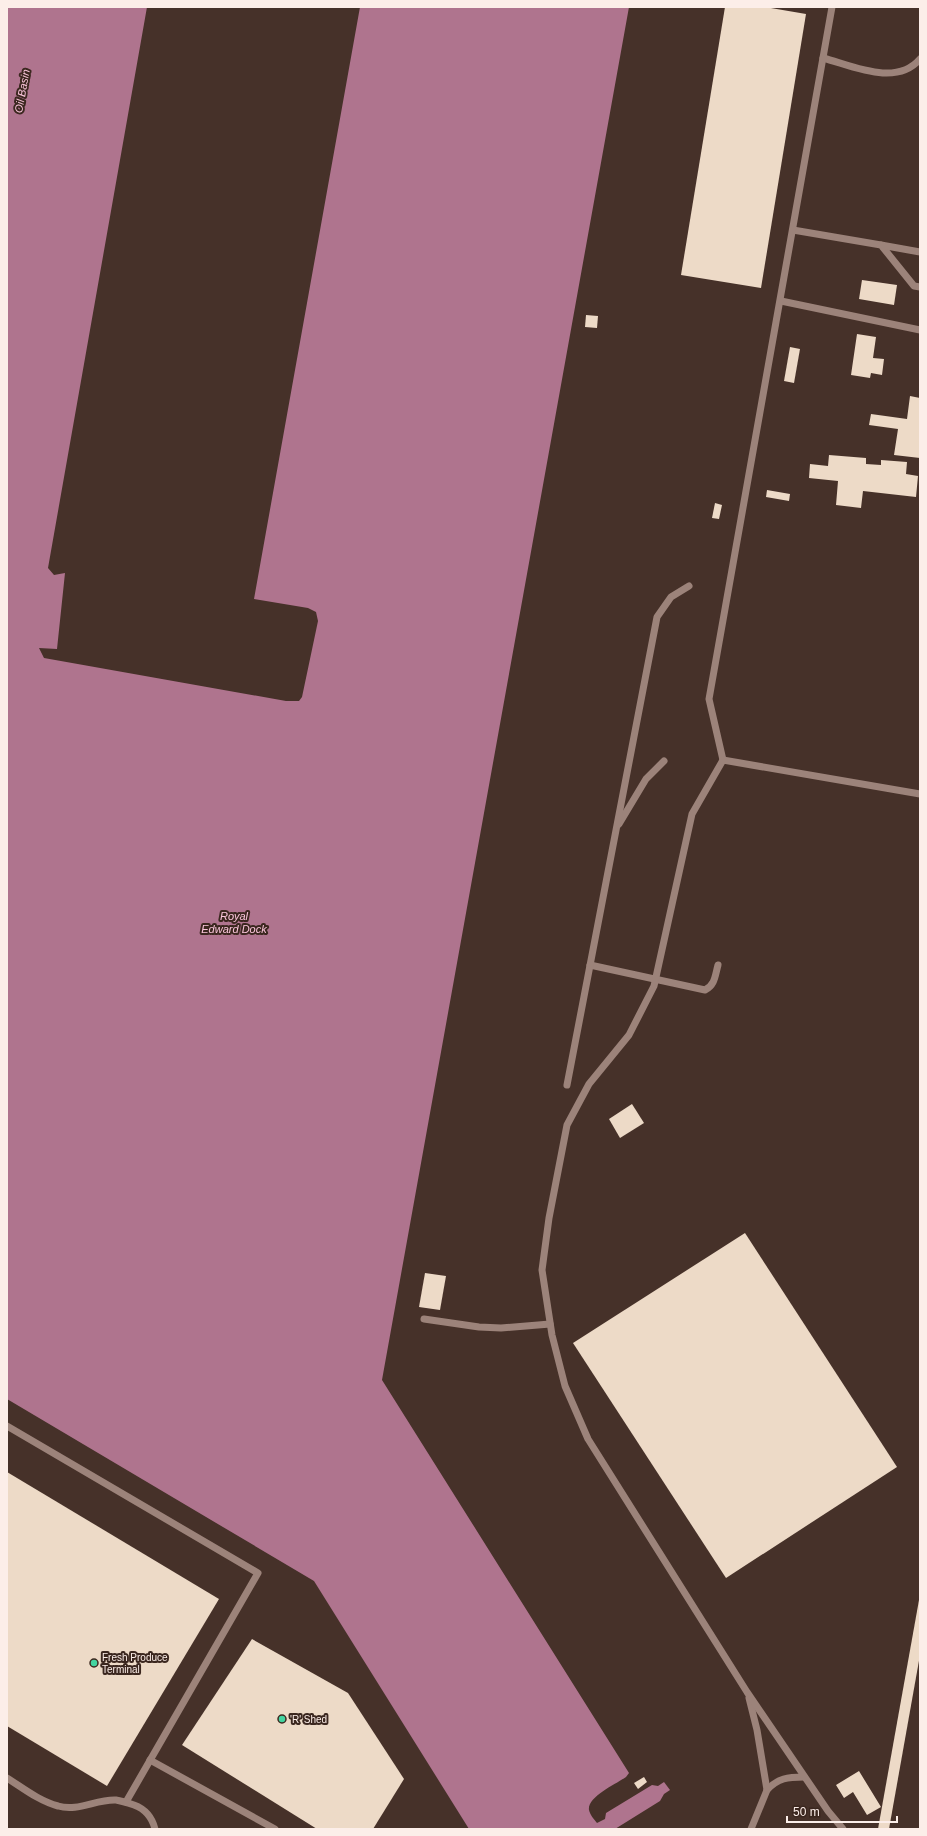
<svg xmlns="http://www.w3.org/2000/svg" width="927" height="1836" font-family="Arial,sans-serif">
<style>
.water{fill:#af748e}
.building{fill:#eddac7}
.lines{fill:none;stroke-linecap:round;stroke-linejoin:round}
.lane{stroke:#9c837a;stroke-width:7}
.poi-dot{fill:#43d4a0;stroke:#3b271f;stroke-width:1.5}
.labels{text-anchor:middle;stroke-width:4;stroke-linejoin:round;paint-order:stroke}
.poi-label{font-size:10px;fill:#fceee9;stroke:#3b271f;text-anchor:start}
.water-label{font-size:11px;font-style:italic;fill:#fac5db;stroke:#3b271f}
</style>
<rect width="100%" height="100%" fill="#463129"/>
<path class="water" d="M7 7H147L48 568 54 575 65 573 57 649 39 648 44 658 286 701H299L302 697 318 621 316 612 308 608 254 599 360 7H629L382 1380 629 1773 626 1777C616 1784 587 1797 589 1810 590 1815 594 1819 597 1823L605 1819 606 1813 652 1785 658 1786 664 1782 670 1790 664 1794 660 1801 615 1829H469L314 1581 7 1399Z"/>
<g class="building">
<polygon points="725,7 765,7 806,14 761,288 681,275"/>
<polygon points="862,280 897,285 894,305 859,299"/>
<polygon points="586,315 598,316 597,328 585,327"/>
<polygon points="857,334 876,337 873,358 884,359 882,375 871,373 870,378 851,375"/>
<polygon points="790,347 800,349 794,383 784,381"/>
<polygon points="910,396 920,398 920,458 894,455 898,429 869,425 871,414 907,419"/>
<polygon points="829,455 866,458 866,464 881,465 881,460 907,462 906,474 918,476 916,497 863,491 861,508 836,505 838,481 809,478 810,464 828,466"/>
<polygon points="767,490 790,494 789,501 766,497"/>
<polygon points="715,503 722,505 719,519 712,518"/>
<polygon points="632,1104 644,1123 620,1138 609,1119"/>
<polygon points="745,1233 897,1467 726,1578 573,1343"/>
<polygon points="425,1273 446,1276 440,1310 419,1307"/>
<polygon points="7,1472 219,1599 107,1786 7,1726"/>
<polygon points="919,1600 920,1655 889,1829 878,1829"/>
<polygon points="252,1639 348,1693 404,1779 373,1829 317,1829 182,1745"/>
<polygon points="859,1771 881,1807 867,1815 853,1792 844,1798 836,1785"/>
<polygon points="644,1777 647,1782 638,1789 634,1783"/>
</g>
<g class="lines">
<g class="lane">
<path d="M823 58C853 66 896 87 920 59"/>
<polyline points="793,230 881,245 914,286 920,287"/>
<polyline points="881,245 920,252"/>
<polyline points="781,301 920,330"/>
<polyline points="723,760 709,699 832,7"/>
<polyline points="619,824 646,779 664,761"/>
<path d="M590 965 705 990C715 985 715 976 718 965"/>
<polyline points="567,1085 657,617 671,597 689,586"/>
<polyline points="424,1319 479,1327 501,1328 550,1324"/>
<polyline points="7,1426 258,1573 126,1802"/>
<polyline points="749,1698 757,1730 767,1790 751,1829"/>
<polyline points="150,1760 275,1829"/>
<path d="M7 1778C23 1788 39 1801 58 1806 78 1812 96 1799 116 1800 122 1801 128 1803 134 1805 145 1809 152 1817 155 1829"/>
<path d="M767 1790C778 1778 788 1777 804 1777"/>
<polyline points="843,1829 828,1811 747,1692 588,1439 565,1386 552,1335 542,1270 549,1218 567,1125 589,1084 629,1035 654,986 692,814 723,760 920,794"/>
</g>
</g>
<g class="poi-dot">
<circle cx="94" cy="1663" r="4"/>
<circle cx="282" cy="1719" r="4"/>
</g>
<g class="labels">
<g class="poi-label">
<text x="102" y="1661">Fresh Produce<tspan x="102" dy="12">Terminal</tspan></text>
<text x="290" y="1723">'R' Shed</text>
</g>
<g class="water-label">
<text transform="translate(22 91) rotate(-80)" y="4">Oil Basin</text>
<text x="234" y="920">Royal<tspan x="234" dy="13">Edward Dock</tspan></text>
</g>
</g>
<rect width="927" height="1836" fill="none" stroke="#fceee9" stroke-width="16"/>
<path d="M787 1816v6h110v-6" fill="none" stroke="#fceee9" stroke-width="2"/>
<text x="793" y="1816" font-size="12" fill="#fceee9" stroke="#3b271f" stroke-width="3" paint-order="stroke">50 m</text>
</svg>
